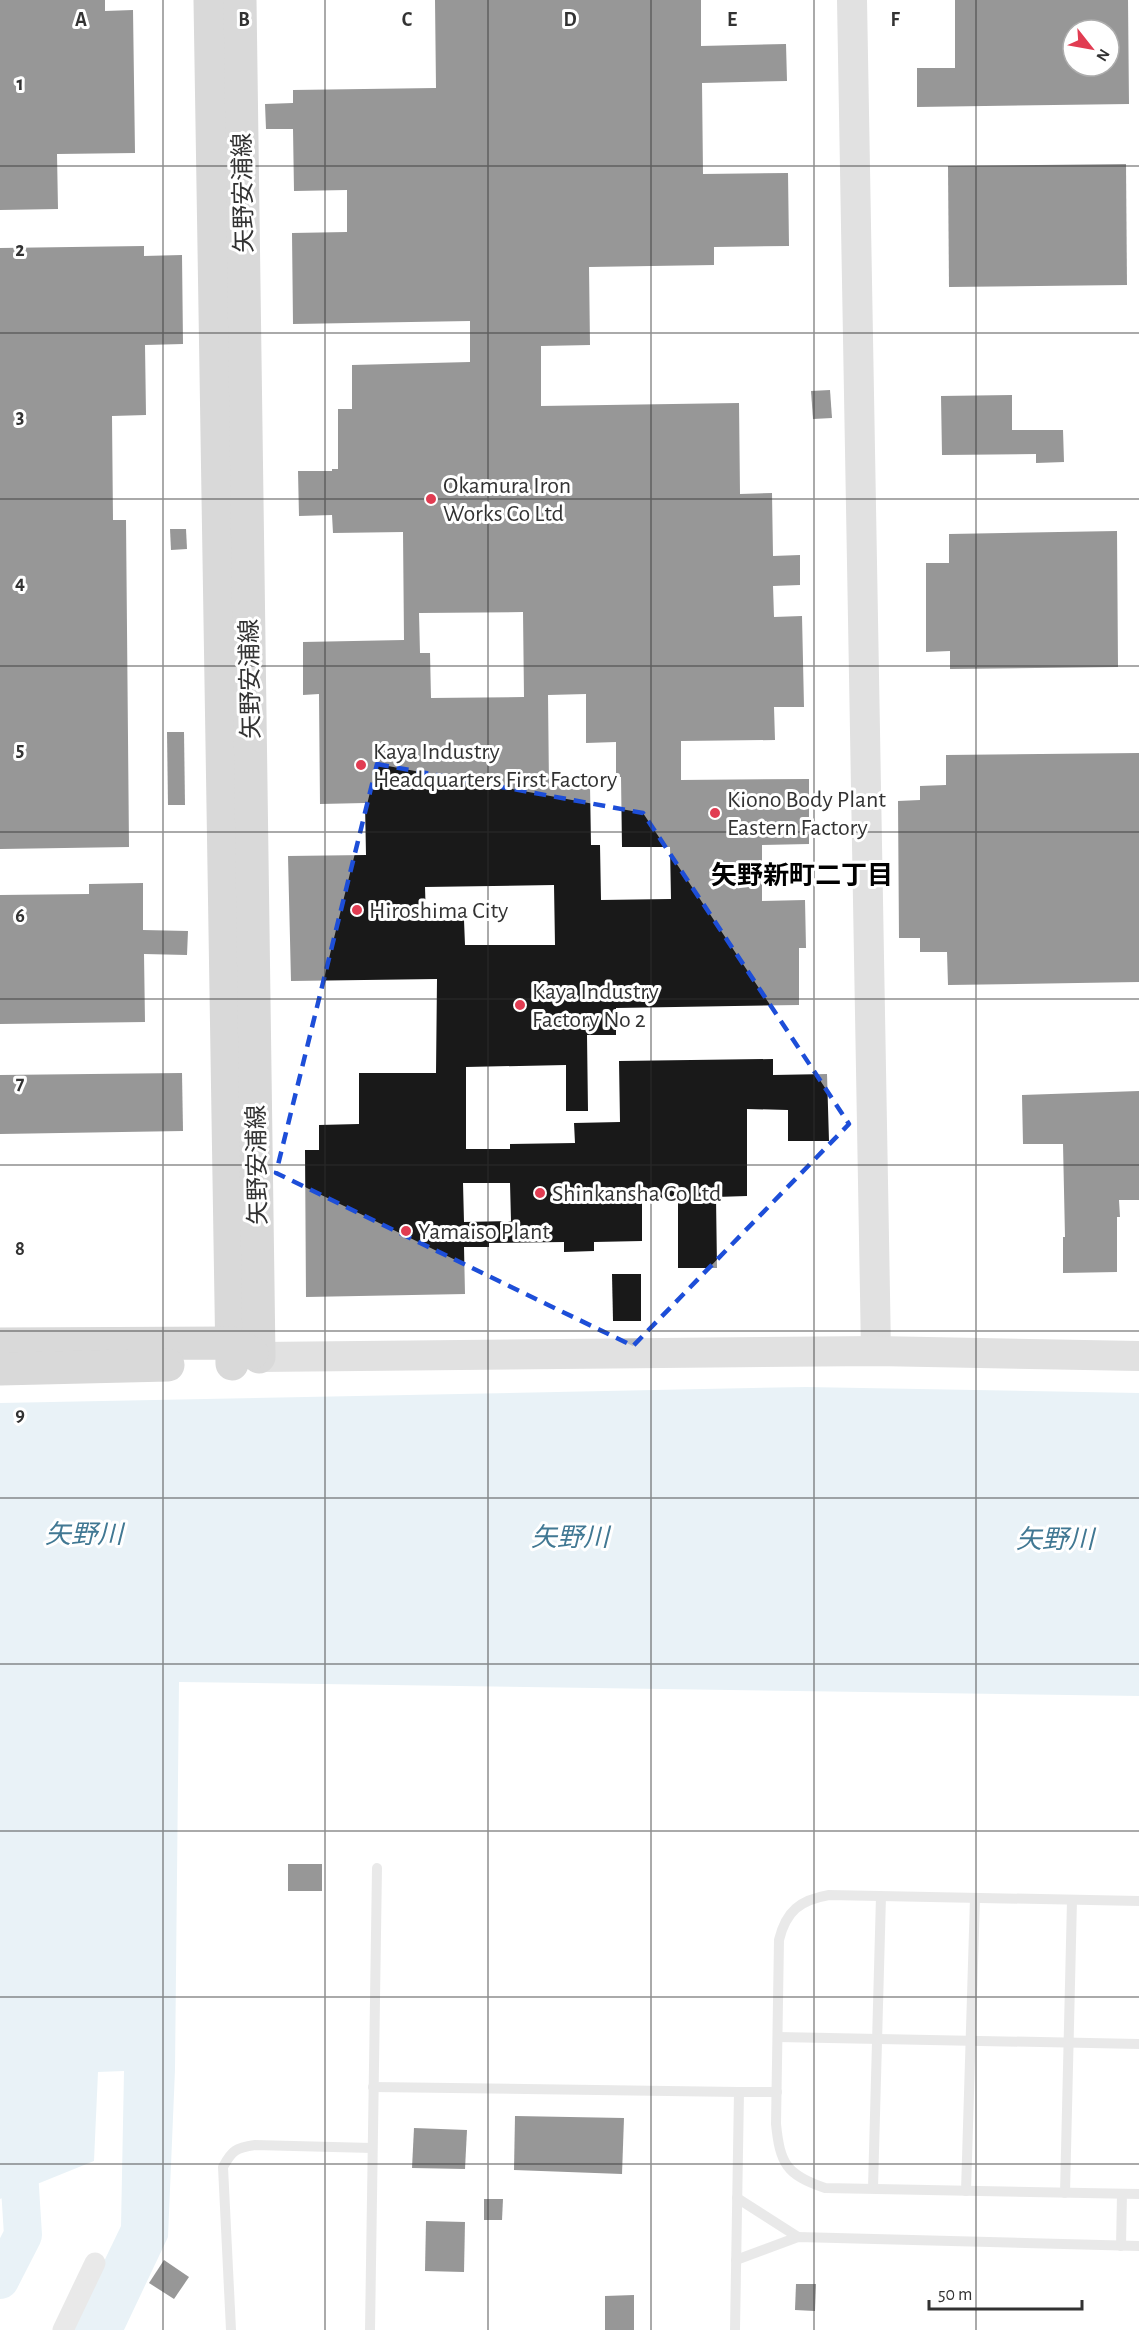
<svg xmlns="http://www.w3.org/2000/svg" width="1139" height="2330" font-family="'Alegreya Sans','Noto Sans JP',sans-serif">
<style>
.water{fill:#cee3ed}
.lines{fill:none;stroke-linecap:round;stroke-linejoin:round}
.river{stroke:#cee3ed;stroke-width:38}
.building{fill:#191919;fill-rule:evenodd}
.lane{stroke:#cfcfcf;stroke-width:10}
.street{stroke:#cfcfcf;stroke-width:21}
.secondary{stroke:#bcbcbc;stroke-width:30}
.primary{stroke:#aaa;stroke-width:33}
.marked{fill:none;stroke:#1d4ed8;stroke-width:4.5;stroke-dasharray:12 8;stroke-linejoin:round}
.grid{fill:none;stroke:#323232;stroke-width:1.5;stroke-opacity:0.55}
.poi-dot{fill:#e13c52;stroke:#fff;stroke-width:2}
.labels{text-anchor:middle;stroke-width:6;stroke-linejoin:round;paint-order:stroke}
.street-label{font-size:24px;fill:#323232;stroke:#fff}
.poi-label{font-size:24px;fill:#323232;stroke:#fff;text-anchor:start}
.neighbourhood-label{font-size:26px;font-weight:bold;fill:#000;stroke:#fff}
.water-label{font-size:26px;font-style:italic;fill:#417893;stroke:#fff}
.grid-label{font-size:20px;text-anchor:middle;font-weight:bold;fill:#323232;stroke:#fff;stroke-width:6;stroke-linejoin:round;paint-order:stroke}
</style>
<rect width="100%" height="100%" fill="#fff"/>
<polygon class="water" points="806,1387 1139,1393 1139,1696 179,1682 175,2070 168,2237 124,2330 71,2330 121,2226 124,2071 98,2072 94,2161 0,2199 0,1403"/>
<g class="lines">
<polyline class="river" points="0,2280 23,2235 17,2140"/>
</g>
<g class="building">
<polygon points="0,0 105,0 105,11 133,10 135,153 57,154 58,209 0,210"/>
<path d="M435 0H701V46L786 44 787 81 702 83 703 174 788 173 789 246 714 247V265L589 267 590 345 541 346V406L739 403 740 494 772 493 773 556 800 555V585L773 586 774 617 802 616 804 707H774L775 740 681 741V780L809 779V844L762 845V901L805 900 806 948H799V1005L616 1008V1035H587L588 1111H566V1065L466 1067V1149H510V1144L575 1143 574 1123 620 1122 619 1061 773 1059V1075L827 1074 829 1141H788V1110L747 1109V1196L716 1197 717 1268H678V1198L642 1199V1241L594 1242V1251L564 1252V1242L489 1243V1247H464L465 1294 306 1297 305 1150H319V1125L359 1124V1073H436L437 979 291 981 288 856 366 855 365 803 320 804 319 694 303 695V642L404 640 403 532 333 533 332 515 299 516 298 471H332V469H338V409H352V365L470 362V321L293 324 292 233 347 232V190L294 191 293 129H266L265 104 293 103V90L436 88ZM523 612 524 697 431 698 430 653H420L419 613ZM586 694V743L616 742V777H621L622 847H670L671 899 601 900 600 845H591L590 785 549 786 548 695ZM554 885 555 945H465L464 920H426L425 887ZM463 1183H510L511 1221 464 1222Z"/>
<path d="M955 0H1128L1129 104 917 107V68H955ZM1073 30H1109V66H1073Z"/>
<polygon points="1126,164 1127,285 949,287 948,166"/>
<polygon points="144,246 144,256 182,255 183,344 145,345 146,415 112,416 113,520 126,520 129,847 0,849 0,248"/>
<polygon points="830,390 832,418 813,419 811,391"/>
<polygon points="1012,395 1012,430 1063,430 1064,462 1036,463 1036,454 942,455 941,396"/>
<polygon points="170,529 186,529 187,549 171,550"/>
<polygon points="1117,531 1118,667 950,669 950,651 926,652 926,563 949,563 949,534"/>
<polygon points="167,732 184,732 185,805 168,805"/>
<polygon points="1139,753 1139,982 948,985 947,952 920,952 920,938 899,938 898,801 920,800 920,786 946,785 946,755"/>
<polygon points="143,883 143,930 188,931 187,955 144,954 145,1022 0,1024 0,895 89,894 89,884"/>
<polygon points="182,1073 183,1131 0,1134 0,1075"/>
<polygon points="1139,1091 1139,1200 1119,1200 1120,1217 1117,1217 1117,1272 1063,1273 1063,1237 1065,1237 1063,1144 1023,1144 1022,1095"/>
<polygon points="612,1274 641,1274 641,1321 613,1321"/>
<rect x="288" y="1864" width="34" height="27"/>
<polygon points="515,2116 624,2118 622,2174 514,2170"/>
<polygon points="414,2128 467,2130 465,2169 412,2168"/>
<polygon points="484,2199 503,2199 502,2220 484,2220"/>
<polygon points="426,2221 465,2222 464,2272 425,2271"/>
<polygon points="164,2260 189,2277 174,2299 149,2283"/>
<polygon points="796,2284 816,2284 815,2311 795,2310"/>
<polygon points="634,2295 634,2330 605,2330 605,2296"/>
</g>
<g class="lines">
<g class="lane">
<path d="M1139 1901 829 1895C800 1900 786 1911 779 1940L776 2124C780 2163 786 2175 825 2188L1139 2194"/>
<polyline points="778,2037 1139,2044"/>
<polyline points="373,2087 739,2092 735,2330"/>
<polyline points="739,2092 777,2092"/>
<polyline points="873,2188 881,1896"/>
<polyline points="966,2191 975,1898"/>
<polyline points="1065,2193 1072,1900"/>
<polyline points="737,2198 798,2237"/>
<polyline points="1121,2246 1122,2194"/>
<polyline points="736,2260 798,2237 1139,2246"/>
<path d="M231 2330 223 2167C232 2150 236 2148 255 2145L372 2148"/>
<polyline points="370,2330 377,1868"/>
</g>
<polyline class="street" points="63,2330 95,2263"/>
<g class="secondary">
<polyline points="852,0 876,1351"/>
<polyline points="259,1357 876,1351 1139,1356"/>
</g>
<g class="primary">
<polyline points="210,0 232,1364"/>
<polyline points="240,0 259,1357"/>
<polyline points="0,1344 232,1343 252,1353"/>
<polyline points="0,1369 168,1365"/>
</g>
</g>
<path d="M0 0H1139V2330H0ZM377 764 643 813 849 1124 633 1346 276 1173Z" fill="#fff" fill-opacity=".55" fill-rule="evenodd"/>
<path class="marked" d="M377 764 643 813 849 1124 633 1346 276 1173Z"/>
<path class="grid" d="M163 0V2330M325 0V2330M488 0V2330M651 0V2330M814 0V2330M976 0V2330M0 166H1139M0 333H1139M0 499H1139M0 666H1139M0 832H1139M0 999H1139M0 1165H1139M0 1331H1139M0 1498H1139M0 1664H1139M0 1831H1139M0 1997H1139M0 2164H1139"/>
<g class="poi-dot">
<circle cx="431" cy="499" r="6"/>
<circle cx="361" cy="765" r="6"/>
<circle cx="715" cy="813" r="6"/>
<circle cx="357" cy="910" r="6"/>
<circle cx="520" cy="1005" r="6"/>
<circle cx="540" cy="1193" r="6"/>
<circle cx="406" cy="1231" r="6"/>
</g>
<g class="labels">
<g class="street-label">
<text transform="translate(243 193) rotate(-91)" y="8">矢野安浦線</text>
<text transform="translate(250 679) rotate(-91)" y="8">矢野安浦線</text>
<text transform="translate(257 1165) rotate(-91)" y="8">矢野安浦線</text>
</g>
<g class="poi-label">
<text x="443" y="493">Okamura Iron<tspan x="443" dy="28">Works Co Ltd</tspan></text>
<text x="373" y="759">Kaya Industry<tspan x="373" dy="28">Headquarters First Factory</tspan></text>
<text x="727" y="807">Kiono Body Plant<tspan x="727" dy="28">Eastern Factory</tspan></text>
<text x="369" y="918">Hiroshima City</text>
<text x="532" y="999">Kaya Industry<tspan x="532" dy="28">Factory No 2</tspan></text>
<text x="552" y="1201">Shinkansha Co Ltd</text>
<text x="418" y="1239">Yamaiso Plant</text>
</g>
<g class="neighbourhood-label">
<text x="802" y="884">矢野新町二丁目</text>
</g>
<g class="water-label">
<text x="84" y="1543">矢野川</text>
<text x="570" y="1546">矢野川</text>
<text x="1055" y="1548">矢野川</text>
</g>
</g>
<g class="grid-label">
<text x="81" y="26">A</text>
<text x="244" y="26">B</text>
<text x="407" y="26">C</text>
<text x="570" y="26">D</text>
<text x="732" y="26">E</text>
<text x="895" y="26">F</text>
<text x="20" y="90">1</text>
<text x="20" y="256">2</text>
<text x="20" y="423">3</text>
<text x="20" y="589">4</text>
<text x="20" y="756">5</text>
<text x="20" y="922">6</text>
<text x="20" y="1089">7</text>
<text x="20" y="1255">8</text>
<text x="20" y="1421">9</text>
</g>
<g transform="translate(1091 48) rotate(121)"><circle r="28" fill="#ffffff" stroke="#adadad" stroke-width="1.5"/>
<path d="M0-4.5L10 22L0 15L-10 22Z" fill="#e13c52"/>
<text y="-9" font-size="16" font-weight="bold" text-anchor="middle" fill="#323232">N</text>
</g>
<path d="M929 2300v9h153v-9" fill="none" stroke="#323232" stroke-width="3"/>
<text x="938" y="2300" font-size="18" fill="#323232" stroke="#ffffff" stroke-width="4.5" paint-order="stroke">50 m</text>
</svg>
